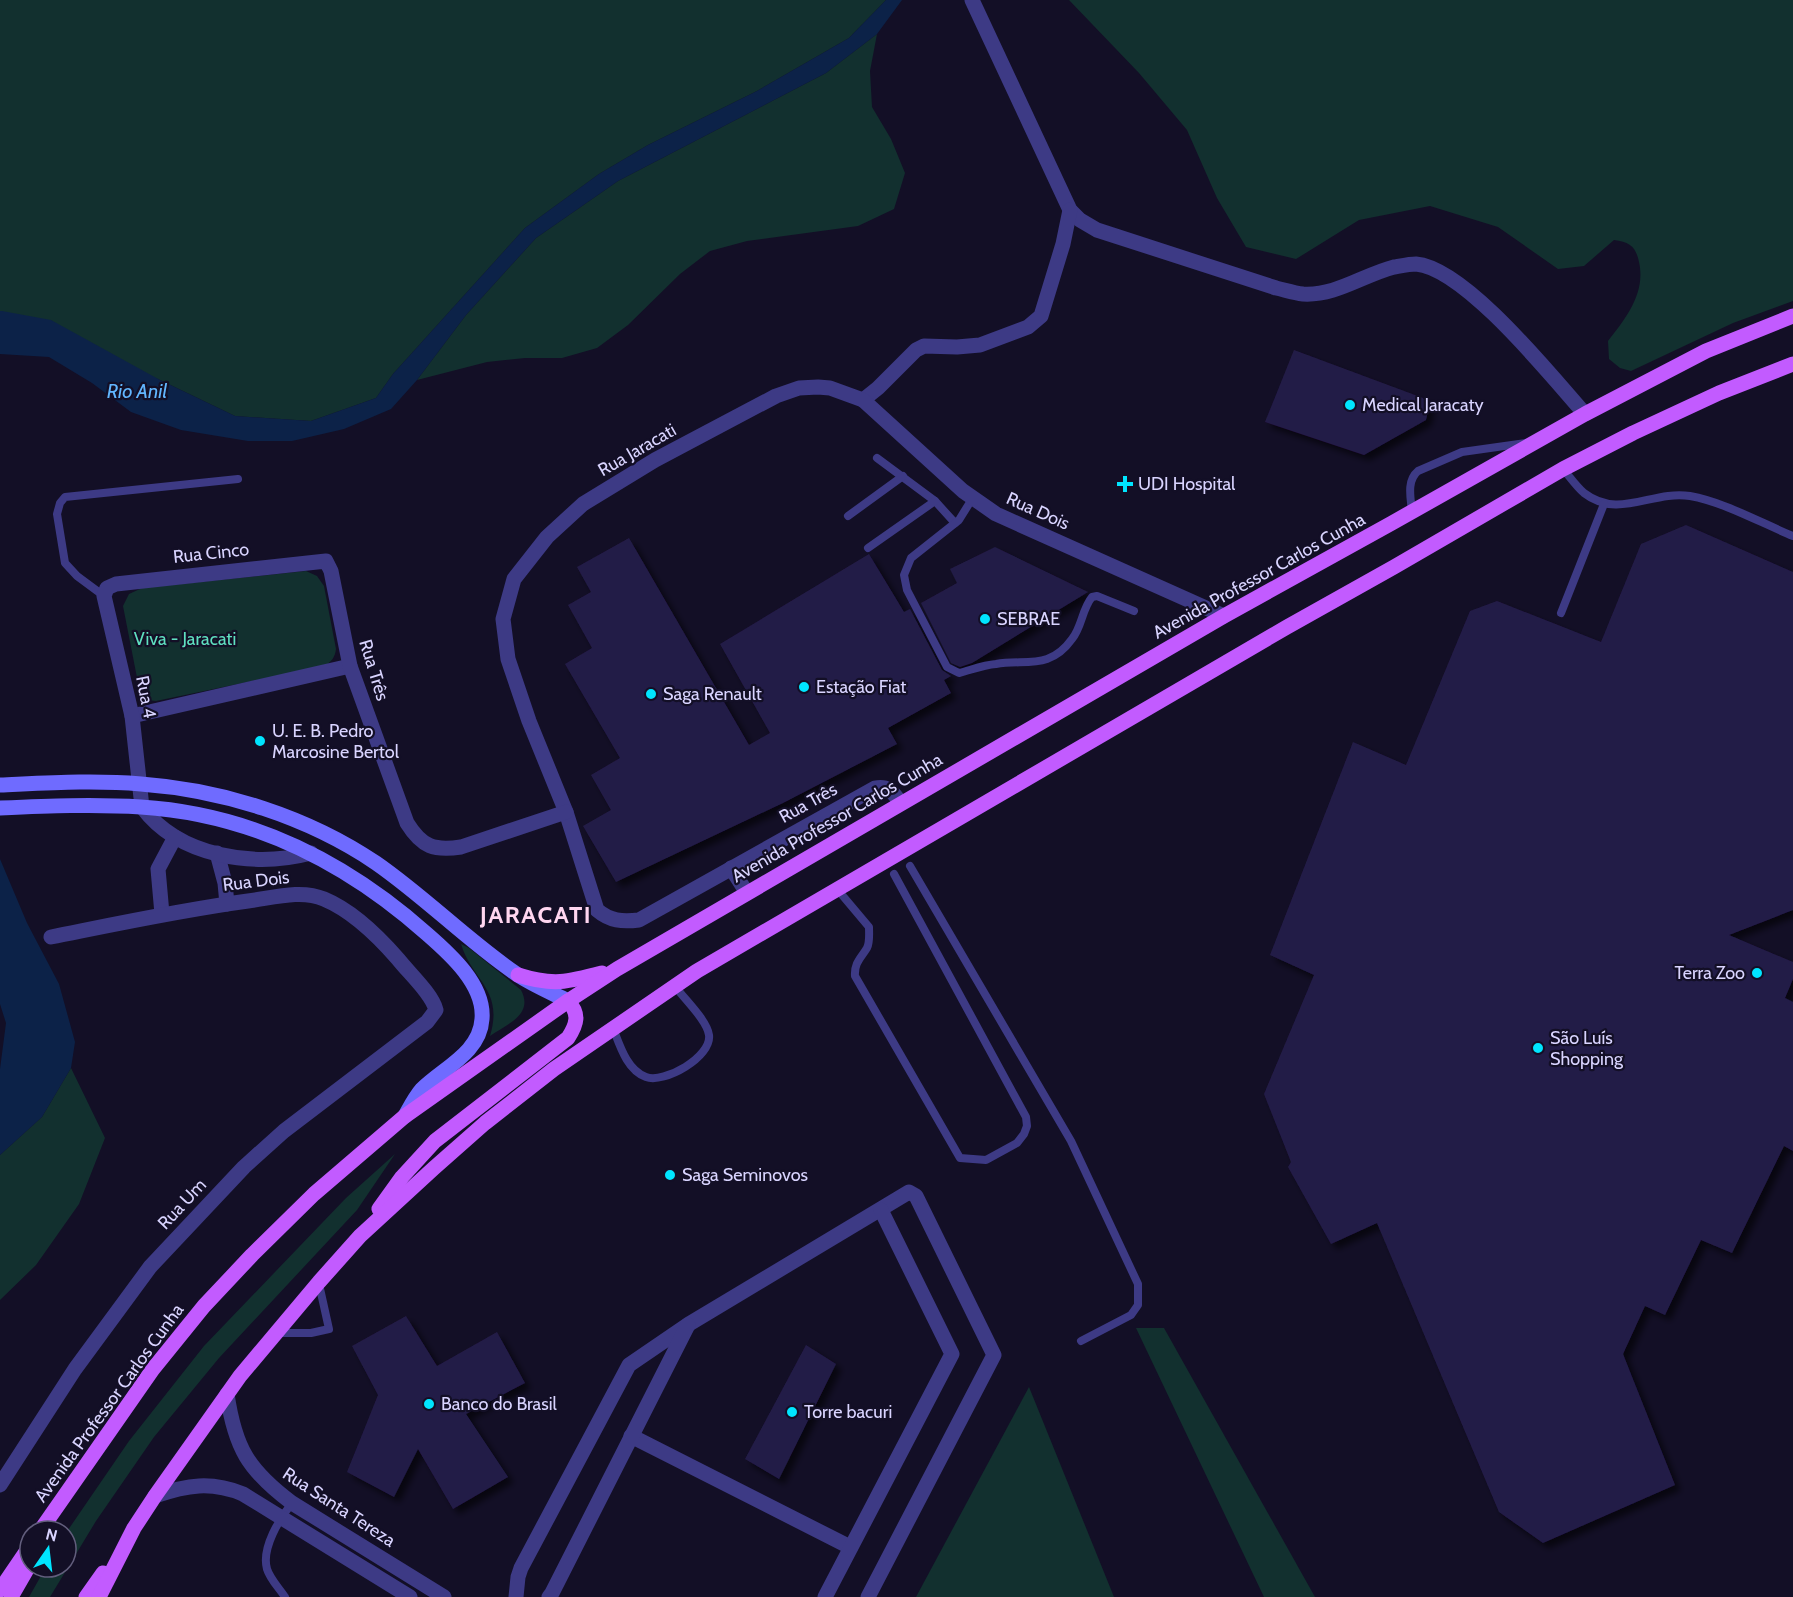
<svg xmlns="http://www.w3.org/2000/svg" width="1793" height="1597" font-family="Cabin,sans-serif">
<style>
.green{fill:#12302f}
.water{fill:#0c2248}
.building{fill:#241b47;filter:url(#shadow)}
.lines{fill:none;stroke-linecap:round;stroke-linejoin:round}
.lane{stroke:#3d3a85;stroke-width:8}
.street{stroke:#3d3a85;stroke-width:15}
.secondary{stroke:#6f6bff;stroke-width:15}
.primary{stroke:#c25bff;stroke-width:15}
.poi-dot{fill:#00e5ff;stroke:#130f26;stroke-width:2}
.labels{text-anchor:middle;stroke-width:4.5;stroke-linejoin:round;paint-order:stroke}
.poi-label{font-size:18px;fill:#d9d4ff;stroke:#130f26;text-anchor:start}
.street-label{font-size:18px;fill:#d9d4ff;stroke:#130f26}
.park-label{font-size:18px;fill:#5fe0c0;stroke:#130f26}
.water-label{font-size:20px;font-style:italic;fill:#62b6ff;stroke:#130f26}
.district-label{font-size:24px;font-weight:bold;letter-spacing:1.5px;fill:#ffd6f0;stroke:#130f26}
</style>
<defs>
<filter id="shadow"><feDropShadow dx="5.5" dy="5.5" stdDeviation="3" flood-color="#0009"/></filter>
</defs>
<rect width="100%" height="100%" fill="#130f26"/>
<g class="green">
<polygon points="0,0 886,0 849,38 757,91 648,145 599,174 525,228 393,374 376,398 311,421 235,416 160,380 0,311"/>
<path d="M1069 0H1793V301L1733 323 1631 371 1620 368 1609 359 1608 341C1626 318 1646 293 1639 262 1636 247 1630 242 1614 240L1584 266 1558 269 1498 227 1430 206 1359 220 1296 259 1246 247 1217 198 1187 130 1139 73Z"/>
<polygon points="877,34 870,71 872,107 891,139 905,173 894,209 858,226 747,241 710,251 680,274 628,325 597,348 562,358 525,358 487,362 417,380 466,315 536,238 618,181 826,73"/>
<path d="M306 571 317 576 324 586 336 649C335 657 332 661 325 666L156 701 147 700 140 693 123 606 129 594 142 588Z"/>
<path d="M461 944 469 948 521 990C534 1015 507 1024 490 1036 504 989 472 981 461 944Z"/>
<polygon points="71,1068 105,1138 79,1204 36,1265 0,1300 0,1155 42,1117"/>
<polygon points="395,1154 357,1210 219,1358 154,1437 96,1521 50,1597 29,1597 46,1567 66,1567 66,1533 68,1530 129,1441 204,1346 346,1198"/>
<polygon points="1136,1328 1164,1328 1315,1597 1264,1597"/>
<polygon points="1029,1387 1114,1597 916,1597"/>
</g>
<g class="water">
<polygon points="886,0 902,0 877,34 826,73 618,181 536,238 466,315 417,380 391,409 344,429 292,441 248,441 181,430 131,412 92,383 49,357 0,354 0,311 2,311 51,320 160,380 235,416 311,421 376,398 393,374 525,228 599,174 648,145 757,91 849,38"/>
<polygon points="0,859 27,923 59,984 75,1042 71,1068 42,1117 0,1155 0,1069 6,1023 0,1004"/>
</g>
<g class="building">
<polygon points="1294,350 1423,398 1429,407 1426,420 1364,455 1265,422"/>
<polygon points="1686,525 1793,572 1793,910 1729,935 1793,962 1793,979 1785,998 1793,1002 1793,1151 1784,1146 1732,1253 1701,1240 1665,1315 1645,1306 1623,1354 1675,1485 1543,1543 1499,1512 1377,1223 1331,1244 1288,1167 1291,1162 1264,1094 1314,975 1270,955 1353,742 1406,765 1470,611 1497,601 1601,642 1641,544"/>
<polygon points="629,538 749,745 770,733 720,644 869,554 904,612 910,609 942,670 951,676 944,680 951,693 888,728 897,744 783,803 616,882 583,826 611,810 591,775 620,758 565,664 592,648 568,605 591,592 577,567"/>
<polygon points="995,547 1088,592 972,663 960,667 951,663 921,603 957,583 950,569"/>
<polygon points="406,1316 437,1366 497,1332 525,1383 466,1414 508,1477 453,1509 418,1449 394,1497 347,1472 378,1395 352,1346"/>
<polygon points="806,1345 836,1364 779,1479 745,1459"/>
</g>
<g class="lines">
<g class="lane">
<polyline points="877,458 935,501 955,523"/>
<path d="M1563 469C1570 477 1576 486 1584 493 1619 520 1652 490 1690 496 1724 502 1761 523 1793 536"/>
<path d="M972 499 959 520 911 558 904 575 907 590 947 667 959 673C971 670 983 665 996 664 1026 659 1050 670 1072 639 1082 627 1082 609 1092 597L1097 596 1134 611"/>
<path d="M1412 512C1411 499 1406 481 1418 471L1462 452 1526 443"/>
<polyline points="848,516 903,476"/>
<polyline points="868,548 935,501"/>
<polyline points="104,596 77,576 65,563 57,514 60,503 65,497 238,479"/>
<polyline points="1561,613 1604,504"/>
<polyline points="910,866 1071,1141 1138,1284 1138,1305 1131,1315 1081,1341"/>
<path d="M837 889 869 927C869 934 870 942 867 948 861 958 854 963 855 976L960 1158 986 1160 1017 1143 1024 1134 1027 1126 1026 1117 894 874"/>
<path d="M613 1028C620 1046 627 1070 646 1077 664 1084 712 1057 709 1035 707 1020 684 999 675 986"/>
<polyline points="277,1333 311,1333 329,1329 319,1284"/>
<path d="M285 1597C279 1588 270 1579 267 1569 261 1548 280 1518 292 1503"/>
</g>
<g class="street">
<path d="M972 0 1070 210 1080 220 1097 230 1276 288C1285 290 1294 293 1303 294 1336 296 1363 275 1394 267 1400 266 1410 264 1416 264 1465 268 1552 377 1585 414"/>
<polyline points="863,400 878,388 916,350 924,346 957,347 980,345 1028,327 1041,316 1063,244 1070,210"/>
<polyline points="132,716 350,666"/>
<path d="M901 803C893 793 889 785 875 788L639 920C622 922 610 921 597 910L566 812 529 721 508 659 503 619 514 579 547 537 583 504 655 460 776 396 799 388 818 387 830 388 863 400 963 491 996 514 1224 616"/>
<polyline points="217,853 225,883 227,904"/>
<path d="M311 853C254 868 179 857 142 807L132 716 104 596 107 588 116 584 326 561 331 571 350 666 407 823C422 847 434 851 461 847L566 812"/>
<polyline points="731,868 747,893"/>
<polyline points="162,914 158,869 175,837"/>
<path d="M227 1394C235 1448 248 1470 292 1503L444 1597"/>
<polyline points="631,1436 850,1547"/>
<path d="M0 1485 75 1369 150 1267 244 1167 284 1131 427 1022 436 1010C432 994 409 973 398 959 378 936 353 911 324 899 301 889 272 898 248 901 181 910 116 924 51 937"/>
<path d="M155 1496C187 1485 211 1481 243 1494L410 1597"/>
<polyline points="516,1597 518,1577 521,1568 629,1365 689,1324 909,1192 916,1196 994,1355 868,1597"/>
<polyline points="549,1597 552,1593 688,1325"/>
<polyline points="825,1597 952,1354 881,1210"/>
</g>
<g class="secondary">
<path d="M0 785C47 783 94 780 141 784 223 790 308 817 376 863 425 897 467 940 515 973 531 984 550 992 568 1001"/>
<path d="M0 808C47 806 94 804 141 807 250 814 346 862 427 934 450 954 485 985 482 1019 480 1053 443 1068 422 1089 415 1097 410 1107 405 1116"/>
</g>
<g class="primary">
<path d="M518 975C553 986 568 982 602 973"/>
<path d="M379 1209 402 1177 435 1141 568 1038C577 1024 580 1014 568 1001"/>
<polyline points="40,1531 153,1369 204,1306 252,1255 314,1194 405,1116 568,1001 617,969 1224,616 1392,523 1585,414 1706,351 1793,316"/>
<polyline points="0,1590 30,1546"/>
<polyline points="11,1597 30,1564"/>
<polyline points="86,1597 103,1573"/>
<polyline points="99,1597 134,1528 155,1496 240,1376 319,1282 360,1236 434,1168 485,1123 554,1069 697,971 1287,627 1394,567 1563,469 1633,433 1719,393 1793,364"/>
</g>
</g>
<g class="poi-dot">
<circle cx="1350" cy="405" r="6"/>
<path d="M1122 475h6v6h6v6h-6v6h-6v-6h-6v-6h6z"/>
<circle cx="985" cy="619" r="6"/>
<circle cx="804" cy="687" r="6"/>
<circle cx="651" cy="694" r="6"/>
<circle cx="260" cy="741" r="6"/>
<circle cx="1757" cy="973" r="6"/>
<circle cx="1538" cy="1048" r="6"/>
<circle cx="670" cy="1175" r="6"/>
<circle cx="429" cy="1404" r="6"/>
<circle cx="792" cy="1412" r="6"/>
</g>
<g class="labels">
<g class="poi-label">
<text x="1362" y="411">Medical Jaracaty</text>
<text x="1138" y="490">UDI Hospital</text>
<text x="997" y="625">SEBRAE</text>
<text x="816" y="693">Estação Fiat</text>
<text x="663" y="700">Saga Renault</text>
<text x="272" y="737">U. E. B. Pedro<tspan x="272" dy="21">Marcosine Bertol</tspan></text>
<text x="1745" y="979" text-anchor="end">Terra Zoo</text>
<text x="1550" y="1044">São Luís<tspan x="1550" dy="21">Shopping</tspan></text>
<text x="682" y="1181">Saga Seminovos</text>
<text x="441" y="1410">Banco do Brasil</text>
<text x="804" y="1418">Torre bacuri</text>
</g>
<g class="street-label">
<text transform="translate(637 450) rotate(-30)" y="6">Rua Jaracati</text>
<text transform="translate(1038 511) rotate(24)" y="6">Rua Dois</text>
<text transform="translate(211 553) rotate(-6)" y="6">Rua Cinco</text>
<text transform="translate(1259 576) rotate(-29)" y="6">Avenida Professor Carlos Cunha</text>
<text transform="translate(374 670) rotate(73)" y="6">Rua Três</text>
<text transform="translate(146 697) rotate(79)" y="6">Rua 4</text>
<text transform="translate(808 803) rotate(-29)" y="6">Rua Três</text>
<text transform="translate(837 818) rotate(-30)" y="6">Avenida Professor Carlos Cunha</text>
<text transform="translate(256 881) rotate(-7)" y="6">Rua Dois</text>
<text transform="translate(182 1204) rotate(-47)" y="6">Rua Um</text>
<text transform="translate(109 1403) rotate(-54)" y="6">Avenida Professor Carlos Cunha</text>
<text transform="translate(339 1507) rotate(33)" y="6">Rua Santa Tereza</text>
</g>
<g class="park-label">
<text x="185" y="645">Viva - Jaracati</text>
</g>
<g class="water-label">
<text x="137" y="398">Rio Anil</text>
</g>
<g class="district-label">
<text x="536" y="923">JARACATI</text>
</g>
</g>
<g transform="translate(48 1549) rotate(14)"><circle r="28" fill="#130f26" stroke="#625e7d" stroke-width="1.5"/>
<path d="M0-4.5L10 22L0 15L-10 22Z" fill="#00e5ff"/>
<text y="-9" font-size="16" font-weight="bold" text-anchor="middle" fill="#d9d4ff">N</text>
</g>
</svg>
